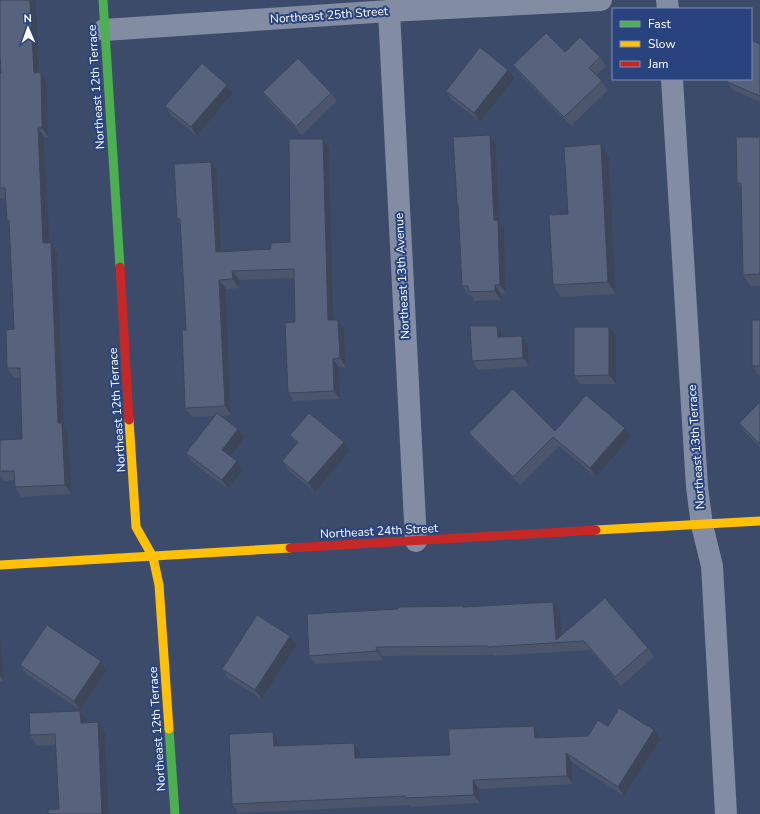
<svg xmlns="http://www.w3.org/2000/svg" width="760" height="814" font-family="'Nunito Sans',sans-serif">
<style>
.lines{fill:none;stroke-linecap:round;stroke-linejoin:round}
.street{stroke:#828ca2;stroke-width:22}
.fast{stroke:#4caf50;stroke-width:9}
.slow{stroke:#ffc107;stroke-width:9}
.jam{stroke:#c62828;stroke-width:9}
.wall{fill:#4b556c}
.shaded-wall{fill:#3d4558}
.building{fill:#57637d;stroke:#3d4558}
.labels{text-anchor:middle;stroke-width:4;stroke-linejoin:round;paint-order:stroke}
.street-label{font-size:12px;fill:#fff;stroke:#29437f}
</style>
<rect width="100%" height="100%" fill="#3d4b6b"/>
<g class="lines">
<g class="street">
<polyline points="667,0 668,9"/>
<polyline points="389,11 416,541"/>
<polyline points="104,30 389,11 601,0"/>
<polyline points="672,79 697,487 702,525 712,566 726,814"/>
</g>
<g class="fast">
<polyline points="103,0 120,267"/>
<polyline points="169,729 175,814"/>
</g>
<g class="slow">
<polyline points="129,420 136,527 153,557 159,585 169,729"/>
<polyline points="596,530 760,521"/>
<polyline points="0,565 290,548"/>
</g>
<g class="jam">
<polyline points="120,267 129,420"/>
<polyline points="290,548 596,530"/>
</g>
</g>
<g class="wall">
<polygon points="0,0 36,0 40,72 41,72 47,82 48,137 44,137 49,243 51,243 57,252 64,426 68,432 72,494 21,497 15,487 14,480 4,481 0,475 0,440 22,439 20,378 14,378 7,368 14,329 9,223 7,220 6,198 0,198 0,112 1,73"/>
<polygon points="760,44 760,102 733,90 727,82"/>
<polygon points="565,52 600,57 606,66 597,75 602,81 608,90 571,126 520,74 513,65"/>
<polygon points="515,78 480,122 452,100 446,91"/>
<polygon points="227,85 233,93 197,136 171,115 165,106"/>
<polygon points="263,92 331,93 337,101 302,135 269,101"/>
<polygon points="760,137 760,286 751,286 743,275 741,189 737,183"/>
<polygon points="323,139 329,147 334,320 344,329 346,367 339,367 340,399 294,401 288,393 295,322 294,278 239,280 239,288 226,289 231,415 221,416 238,429 245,437 230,456 243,470 228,489 192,462 186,453 215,416 192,417 185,408 186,330 180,224 177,219 217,170 222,252 271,249 290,242"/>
<polygon points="496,144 500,224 504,229 506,293 501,294 501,300 475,301 471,295 468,295 462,286 458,205 457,204"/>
<polygon points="601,144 609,156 616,294 561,297 553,285 568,214"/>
<polygon points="760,320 760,375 758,375 752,366"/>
<polygon points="497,326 503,335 503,337 522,336 528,345 529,366 478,370 472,361"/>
<polygon points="609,327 616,335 616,384 580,384 574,376"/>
<polygon points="760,402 760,447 745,432 739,423"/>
<polygon points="555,431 631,437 596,477 559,446 520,485 475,441 469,433"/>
<polygon points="290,435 350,451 315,492 288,470 282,461 297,444"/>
<polygon points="553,602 560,610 561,635 648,648 654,657 621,686 590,650 495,656 494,655 382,656 383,660 316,664 309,656 464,607"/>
<polygon points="0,639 1,641 4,681 0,682"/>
<polygon points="297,645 262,699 228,678 222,669"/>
<polygon points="20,665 107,670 80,710 26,674"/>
<polygon points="80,711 88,722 98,722 105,733 109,814 48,814 59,809 56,745 37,746 30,735"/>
<polygon points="534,726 540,734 540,738 588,736 608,726 661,739 624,796 572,762 573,784 479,789 480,803 411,807 410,805 238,813 232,804 273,732 279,741 280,746 354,743 360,751 361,758 450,755"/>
</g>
<g class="shaded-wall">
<polygon points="30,0 36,0 40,82 34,73"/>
<polygon points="508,70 515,78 480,122 474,113"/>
<polygon points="41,72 47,82 48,137 42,128"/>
<polygon points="227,85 233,93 197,136 191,127"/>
<polygon points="38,128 44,137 50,252 43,243"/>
<polygon points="490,135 496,144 500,224 504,229 506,293 500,285 494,220"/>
<polygon points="323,139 329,147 334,329 328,320"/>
<polygon points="601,144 609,156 616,294 608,282"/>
<polygon points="211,162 217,170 222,261 216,252"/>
<polygon points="51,243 57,252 64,426 68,432 72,494 65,485 58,423"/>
<polygon points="232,271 239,280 239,288 233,279"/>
<polygon points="219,280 226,289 231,415 225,406"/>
<polygon points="495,285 501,294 501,300 495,291"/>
<polygon points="338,320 344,329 346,367 340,358"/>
<polygon points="497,326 503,335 504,346 498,337"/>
<polygon points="609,327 616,335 616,384 609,375"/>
<polygon points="522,336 528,345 529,366 523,358"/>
<polygon points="333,359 339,367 340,399 334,391"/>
<polygon points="625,428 631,437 596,477 590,468"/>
<polygon points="238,429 245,437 229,459 222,450"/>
<polygon points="344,442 350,451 315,492 308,483"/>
<polygon points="237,461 243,470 228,489 222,480"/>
<polygon points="553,602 560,610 562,643 556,640"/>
<polygon points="290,636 297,645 262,699 255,690"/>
<polygon points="0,639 1,641 4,681 0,676"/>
<polygon points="376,647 382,656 383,660 377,651"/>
<polygon points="101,661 107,670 80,710 74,701"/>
<polygon points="80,711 88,722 89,734 81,723"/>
<polygon points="98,722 105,733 109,814 102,814"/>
<polygon points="534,726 540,734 541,747 535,738"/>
<polygon points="654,730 661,739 624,796 618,787"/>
<polygon points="273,732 279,741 280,755 274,746"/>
<polygon points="354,743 360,751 361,767 355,758"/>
<polygon points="566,753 572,762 573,784 567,776"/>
<polygon points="473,780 479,789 480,803 474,795"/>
</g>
<g class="building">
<polygon points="0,0 30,0 34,73 41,72 42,128 38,128 43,243 51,243 58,423 62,423 65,485 15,487 14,471 0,471 0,440 22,439 20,368 7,368 6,330 14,329 9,220 7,220 5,188 0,188 0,73 1,73 0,55"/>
<polygon points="546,33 565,52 580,37 600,57 589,68 602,81 564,117 513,65"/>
<polygon points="751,40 760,44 760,96 727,82 728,79 751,79"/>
<polygon points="480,47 508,70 474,113 446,91"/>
<polygon points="298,58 331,93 296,127 263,92"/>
<polygon points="202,63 227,85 191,127 165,106"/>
<polygon points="490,135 494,220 498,220 500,285 495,285 495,291 469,292 468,286 462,286 458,204 457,204 453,137"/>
<polygon points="736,137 760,137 760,274 743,275 741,183 737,183"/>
<polygon points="289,139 323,139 328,320 338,320 340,358 333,359 334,391 288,393 285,323 295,322 294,269 232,271 233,279 219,280 225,406 185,408 182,330 186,330 180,219 177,219 174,164 211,162 216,252 271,249 271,243 290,242"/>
<polygon points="601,144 608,282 553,285 549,215 568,214 564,147"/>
<rect x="752" y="320" width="8" height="46"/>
<polygon points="470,326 497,326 498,337 522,336 523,358 472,361"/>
<polygon points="574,327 609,327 609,375 574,376"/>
<polygon points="513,389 555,431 586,395 625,428 590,468 553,437 513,477 469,433"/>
<polygon points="760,402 760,444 739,423"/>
<polygon points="217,413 238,429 222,450 237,461 222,480 186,453"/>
<polygon points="309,413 344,442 308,483 282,461 298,442 290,435"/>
<polygon points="605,598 648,648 615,677 584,641 488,647 488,646 376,647 377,651 309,656 307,614 398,609 398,607 463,606 463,607 553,602 556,640"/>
<polygon points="257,615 290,636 255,690 222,669"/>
<polygon points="47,625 101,661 74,701 20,665"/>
<polygon points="619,708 654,730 618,787 566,753 567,776 473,780 474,795 405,798 405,796 232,804 229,734 273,732 274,746 354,743 355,758 450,755 448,729 534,726 535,738 588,736 598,720 608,726"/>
<polygon points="80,711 81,723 98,722 102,814 48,814 48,810 59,809 55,734 30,735 29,713"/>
</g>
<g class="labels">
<g class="street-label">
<text transform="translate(329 15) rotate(-4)" y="4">Northeast 25th Street</text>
<text transform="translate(96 87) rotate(-94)" y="4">Northeast 12th Terrace</text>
<text transform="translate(402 276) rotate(-93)" y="4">Northeast 13th Avenue</text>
<text transform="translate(117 410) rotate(-94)" y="4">Northeast 12th Terrace</text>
<text transform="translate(696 447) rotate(-94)" y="4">Northeast 13th Terrace</text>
<text transform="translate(379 531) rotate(-3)" y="4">Northeast 24th Street</text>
<text transform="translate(157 729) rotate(-94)" y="4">Northeast 12th Terrace</text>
</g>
</g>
<rect x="612" y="8" width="140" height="72" fill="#29437f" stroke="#7f8eb2"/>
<rect x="620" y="21" width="20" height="6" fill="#4caf50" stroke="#7f8eb2"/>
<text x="648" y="28" font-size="12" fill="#ffffff">Fast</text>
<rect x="620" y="41" width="20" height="6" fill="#ffc107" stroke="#7f8eb2"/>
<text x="648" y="48" font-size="12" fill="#ffffff">Slow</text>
<rect x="620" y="61" width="20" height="6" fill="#c62828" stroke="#7f8eb2"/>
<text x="648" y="68" font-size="12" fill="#ffffff">Jam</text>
<g transform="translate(28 28) rotate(358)" stroke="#29437f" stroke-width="3" paint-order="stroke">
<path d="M0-3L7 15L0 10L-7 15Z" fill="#ffffff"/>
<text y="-6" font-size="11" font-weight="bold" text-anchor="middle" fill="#ffffff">N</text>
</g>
</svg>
